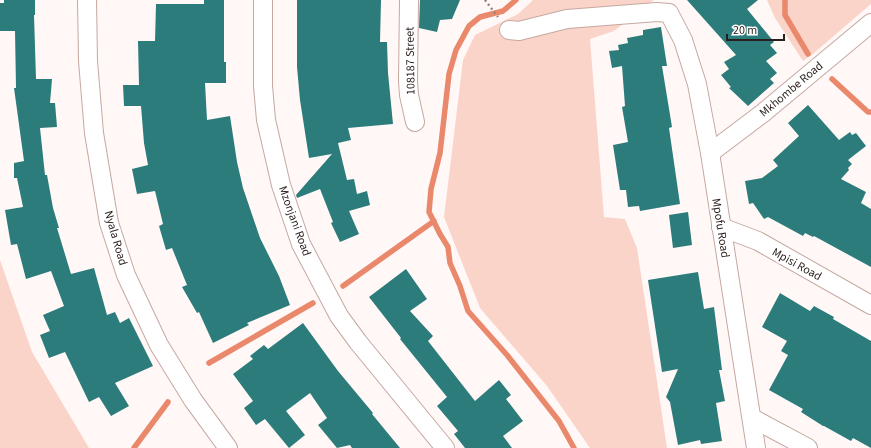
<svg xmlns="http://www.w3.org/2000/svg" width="871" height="448" font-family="'Source Sans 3',sans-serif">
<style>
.green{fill:#fbd4c9}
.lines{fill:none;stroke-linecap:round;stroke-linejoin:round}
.stream{stroke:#ea886c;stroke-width:5.5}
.building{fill:#2c7c7c}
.street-casing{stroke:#c5a8a0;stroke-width:20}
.path{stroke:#8d8482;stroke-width:2.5;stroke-dasharray:2 3;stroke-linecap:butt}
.street{stroke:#fff;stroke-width:18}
.labels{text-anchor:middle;stroke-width:4;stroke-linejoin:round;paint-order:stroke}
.street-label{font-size:12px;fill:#291e1b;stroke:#fff}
</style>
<rect width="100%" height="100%" fill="#fff8f7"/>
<g class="green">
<polygon points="533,0 654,0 614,31 590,39 604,217 625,219 637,248 667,448 590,448 547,386 480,308 444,217 463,60 475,35 518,14"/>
<polygon points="767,0 871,0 871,4 814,53 803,61 775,18"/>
<polygon points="0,260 32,352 89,448 0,448"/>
</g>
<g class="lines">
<g class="stream">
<polyline points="516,0 503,11 480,17 469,26 456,50 449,74 440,153 431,189 429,212 440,234 448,247 450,263 460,286 468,311 507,355 559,421 574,448"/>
<polyline points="785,0 785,15 808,54"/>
<polyline points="832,79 868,112 871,112"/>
<polyline points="343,286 434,221"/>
<polyline points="209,363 313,303"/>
<polyline points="134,448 168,402"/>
</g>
</g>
<g class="building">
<polygon points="4,0 35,0 35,15 34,15 36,79 52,79 50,103 55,103 57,127 40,128 45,175 47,175 53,208 59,228 57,228 71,274 94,268 107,315 115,312 120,323 129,318 153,366 115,383 129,406 111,416 99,397 89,402 65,352 49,358 40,335 50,331 43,315 64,306 51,271 26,279 17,244 11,245 5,210 23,207 17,178 14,178 14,163 24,161 14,88 16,88 15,31 0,31 0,3 4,3"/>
<polygon points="204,0 224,0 224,62 226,62 226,83 205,83 207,120 230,116 237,162 243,188 260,238 279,276 290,305 247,323 249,325 213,343 199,312 197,313 182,287 187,285 172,248 166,250 159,226 163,224 155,191 137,194 132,169 148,165 144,143 141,106 124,106 123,85 139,85 138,41 155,41 156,4 204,4"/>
<polygon points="297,0 381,0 380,42 387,42 388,73 393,124 348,128 351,140 338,143 347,180 354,179 357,194 367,191 370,205 349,211 359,234 340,242 331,223 333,222 320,189 297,198 296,195 332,154 309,158 300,100 297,67"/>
<polygon points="420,0 460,0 452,19 440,20 437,32 419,28"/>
<polygon points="687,0 758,0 747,9 774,42 770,45 777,53 766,61 777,73 770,79 774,83 748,106 729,88 731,87 721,75 729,69 724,62 736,55"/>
<polygon points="661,27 667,66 662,66 672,127 669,128 680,204 640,211 639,206 628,207 626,190 620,190 613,145 628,142 622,107 625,106 622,66 612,68 609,51 619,50 618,45 628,43 627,38 643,35 643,30"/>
<polygon points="808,105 839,140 850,132 852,135 856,133 866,146 848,160 852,164 848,168 849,170 841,179 866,192 861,203 871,209 871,267 814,236 813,237 805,233 803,236 768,217 764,219 753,203 749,204 745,181 762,178 778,166 773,160 799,136 788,123"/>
<polygon points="688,212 692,245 673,248 669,215"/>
<polygon points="406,269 427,299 410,311 433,336 428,341 475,401 499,380 511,395 506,399 523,421 503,436 512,448 465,448 454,434 458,431 437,406 447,397 400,339 401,338 369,297"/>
<polygon points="698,272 704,309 714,307 722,370 719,370 725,401 716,403 722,441 701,444 700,440 678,445 670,402 666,397 678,369 662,372 648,280"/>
<polygon points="780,293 810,311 814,306 834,317 833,319 871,341 871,448 853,438 851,441 824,426 823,426 801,412 803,409 769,390 788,355 781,351 787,341 762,327"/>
<polygon points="303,323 338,371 373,413 372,414 400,448 352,448 350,445 337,448 318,425 327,418 310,393 286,411 305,435 289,448 265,419 256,425 244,408 253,401 233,374 253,359 250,356 264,345 268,349"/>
</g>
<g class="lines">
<g class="street-casing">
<g id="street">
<polyline points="87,0 88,61 94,133 109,223 126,275 159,345 193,400 228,448"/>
<polyline points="263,0 263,86 266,120 281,185 301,244 339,316 358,342 445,448"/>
<polyline points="409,0 408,81 409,95 415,122"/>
<polyline points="509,30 519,31 567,19 657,12 669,13 683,40 697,84 710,153 756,448"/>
<polyline points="710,153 763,113 871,23"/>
<polyline points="721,227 758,241 871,305"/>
<polyline points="752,418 808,448"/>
</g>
</g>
<polyline class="path" points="485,0 498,17"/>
<use href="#street" class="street"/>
</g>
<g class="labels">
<g class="street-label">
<text transform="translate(410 61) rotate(-91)" y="4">108187 Street</text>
<text transform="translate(791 89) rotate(-40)" y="4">Mkhombe Road</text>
<text transform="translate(295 221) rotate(70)" y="4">Mzonjani Road</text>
<text transform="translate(721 228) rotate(81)" y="4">Mpofu Road</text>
<text transform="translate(116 238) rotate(74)" y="4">Nyala Road</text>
<text transform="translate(797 264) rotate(29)" y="4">Mpisi Road</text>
</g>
</g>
<path d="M727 34v6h57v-6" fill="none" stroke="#291e1b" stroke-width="2"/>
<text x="733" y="34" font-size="12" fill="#291e1b" stroke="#ffffff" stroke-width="3" paint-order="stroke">20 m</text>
</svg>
